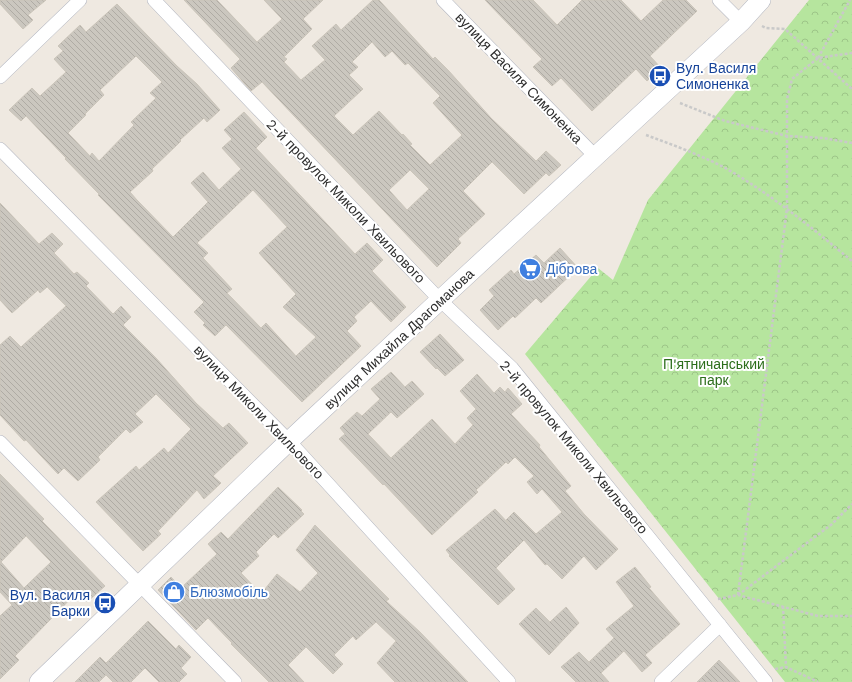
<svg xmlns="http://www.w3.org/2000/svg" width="852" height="682" font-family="'Work Sans',sans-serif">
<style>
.park{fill:url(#park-crowns)}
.building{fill:url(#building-back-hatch);stroke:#cbc5ba;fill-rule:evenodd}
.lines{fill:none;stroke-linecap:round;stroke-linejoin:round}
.street-casing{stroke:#b4b7c1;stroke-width:14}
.secondary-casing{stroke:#b4b7c1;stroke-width:20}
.path{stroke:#c9c9c9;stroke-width:2.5;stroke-dasharray:3 2;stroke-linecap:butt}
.street{stroke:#fff;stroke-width:13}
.secondary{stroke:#fff;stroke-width:19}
.labels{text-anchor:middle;stroke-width:4;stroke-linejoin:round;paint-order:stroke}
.transit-label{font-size:14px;fill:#164399;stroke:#fff;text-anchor:start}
.street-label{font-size:14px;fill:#2e2e2e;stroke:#fff}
.shop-label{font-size:14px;fill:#366cbe;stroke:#fff;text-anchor:start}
.park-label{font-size:14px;fill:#2c6e1b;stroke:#fff}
</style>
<defs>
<pattern id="park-crowns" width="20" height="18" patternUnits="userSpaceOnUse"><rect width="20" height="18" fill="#b6e59e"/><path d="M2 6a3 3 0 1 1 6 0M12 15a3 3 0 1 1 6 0" fill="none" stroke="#9dc588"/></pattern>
<pattern id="building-back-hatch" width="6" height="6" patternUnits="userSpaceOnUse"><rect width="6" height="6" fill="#cbc7bf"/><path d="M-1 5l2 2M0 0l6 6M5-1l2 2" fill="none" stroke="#afaba4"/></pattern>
</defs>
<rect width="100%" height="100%" fill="#efe9e1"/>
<polygon class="park" points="809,0 852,0 852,682 785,682 525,354 598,268 613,280 648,200"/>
<g class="building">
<polygon points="0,0 46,0 28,15 33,20 23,29 0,4"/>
<path d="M184 0H217L257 42 282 19 264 0H323L303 19 312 29 284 57 287 59 284 62 301 80 325 60 312 46 336 24 341 30 373 0H379L433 59 435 57 448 70 491 118 536 161 546 151 561 165 549 176 546 173 524 194 492 162 463 191 485 214 458 239 461 243 437 267 262 82 251 91 231 68 240 59ZM372 42 385 57 392 51 405 65 408 63 440 96 433 103 462 135 430 165 410 145 412 144 403 134 402 135 379 111 353 135 334 116 363 89 349 75 358 67 352 62ZM410 170 429 189 407 210 389 190Z"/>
<polygon points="485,0 533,0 557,25 582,0 621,0 641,21 663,0 686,0 697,11 650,56 661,68 647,81 636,69 592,111 561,78 552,86 533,67 542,59"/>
<path d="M117 4 177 66 197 84 220 110 207 122 204 118 180 140 181 141 152 169 153 171 130 192 137 200 173 237 208 202 191 183 203 172 219 190 241 169 222 148 232 139 224 130 244 112 267 137 256 148 355 254 367 243 383 260 372 271 406 307 391 322 371 301 354 317 357 321 347 331 361 346 302 402 226 325 215 336 203 325 205 323 194 312 204 302 98 195 99 194 65 159 66 158 26 116 21 121 9 110 32 88 40 96 66 72 54 59 63 51 58 46 80 25 86 32ZM136 56 162 82 150 93 156 98 131 122 134 125 99 161 92 153 90 156 68 133 86 115 85 114 104 95 100 90ZM253 190 287 227 259 253 296 294 283 307 316 337 296 356 266 323 261 328 227 293 232 289 203 258 208 253 197 243Z"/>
<polygon points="0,203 39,244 52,233 63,244 54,253 74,274 77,272 89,283 86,286 113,314 121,306 131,317 123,325 156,358 196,403 223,428 229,423 248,443 213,476 221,483 204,499 197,490 158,531 161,534 143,551 96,502 136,466 139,470 164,448 168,453 191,429 156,394 135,414 143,422 130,433 126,429 98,457 100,460 78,481 64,468 58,474 26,440 24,441 0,415 0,345 10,336 21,347 66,306 47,287 40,293 38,290 12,313 0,300"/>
<polygon points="560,248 578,268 541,303 536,298 515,318 513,316 498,330 480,310 494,296 489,290 511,270 514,274 536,255 544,263"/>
<polygon points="440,334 464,360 445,376 437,368 436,369 420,352"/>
<polygon points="391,372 405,387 412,381 424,394 397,418 391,412 368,434 391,458 432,419 455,444 473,425 467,418 476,409 460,391 477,374 494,393 500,387 505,392 508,388 522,404 511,414 540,445 539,447 571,486 565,491 584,514 618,549 596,570 584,556 562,579 547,564 545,565 524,540 496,568 515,589 498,605 449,556 450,555 446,550 495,509 510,525 506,520 514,512 536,534 562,512 542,489 537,494 527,482 534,476 515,457 508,464 506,462 476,490 478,492 432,535 384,484 383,485 339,439 345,434 340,428 357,412 362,416 380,399 371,389"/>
<path d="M0 474 44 519 42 521 105 586 87 602 78 591 15 656 19 660 0 679V616L12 605 0 592ZM26 536 51 562 24 588 1 562Z"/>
<polygon points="278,487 302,510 301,511 304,514 278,538 274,534 256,552 259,556 241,573 261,594 277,574 300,592 318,573 296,550 315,525 389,599 386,601 420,632 468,682 395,682 377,663 396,641 376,622 356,640 353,636 334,655 343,664 333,674 306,647 288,665 304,682 269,682 231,644 232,643 208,618 196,630 158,590 171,577 181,588 217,554 208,544 221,532 228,539"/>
<polygon points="635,567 651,587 649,588 680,624 645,655 652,663 642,672 624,651 601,673 609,682 576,682 561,667 579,652 589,662 614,638 606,629 634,606 616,582"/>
<polygon points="566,607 579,623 549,655 519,624 536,608 550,622"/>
<polygon points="148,621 176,649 179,645 191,657 181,668 187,674 179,682 159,682 145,668 131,682 113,682 106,675 99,682 75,682 100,657 106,663"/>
<polygon points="719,660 740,682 697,682"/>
</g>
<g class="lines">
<g class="street-casing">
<g id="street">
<polyline points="154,0 440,300 512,368 766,682"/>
<polyline points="443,0 595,156"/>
<polyline points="719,0 741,22"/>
<polyline points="0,77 80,0"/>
<polyline points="0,149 289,441 509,682"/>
<polyline points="0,442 235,682"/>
<polyline points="661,682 720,625"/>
</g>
</g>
<g class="secondary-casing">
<polyline id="secondary" points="39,682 289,441 440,300 741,22 761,0"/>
</g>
<g class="path">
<polyline points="762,26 766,28 785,29 852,89"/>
<polyline points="818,58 850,0"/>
<polyline points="680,103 725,121 787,136 823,138 852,143"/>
<path d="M646 135C673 145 701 155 727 169 772 195 812 228 852 261"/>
<polyline points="738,595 787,208 787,99 792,79 818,58 852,53"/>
<polyline points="738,595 832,524 852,504"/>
<polyline points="718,599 738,595 818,616 852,616"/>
<polyline points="783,606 786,667"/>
<polyline points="775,669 786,667 818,682"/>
</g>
<use href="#street" class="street"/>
<use href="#secondary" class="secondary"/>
</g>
<defs>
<g id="bus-disc" transform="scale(1.15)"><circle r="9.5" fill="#1a4fb4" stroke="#fff"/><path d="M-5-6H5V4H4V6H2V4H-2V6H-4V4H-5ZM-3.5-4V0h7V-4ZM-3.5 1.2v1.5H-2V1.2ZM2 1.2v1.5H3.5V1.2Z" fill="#fff"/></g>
<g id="supermarket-disc" transform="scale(1.15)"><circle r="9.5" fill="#3f7fe0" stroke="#fff"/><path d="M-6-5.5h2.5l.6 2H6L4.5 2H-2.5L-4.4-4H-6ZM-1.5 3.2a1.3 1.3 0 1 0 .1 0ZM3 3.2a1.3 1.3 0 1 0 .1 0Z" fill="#fff"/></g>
<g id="shop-disc" transform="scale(1.15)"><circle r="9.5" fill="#3f7fe0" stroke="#fff"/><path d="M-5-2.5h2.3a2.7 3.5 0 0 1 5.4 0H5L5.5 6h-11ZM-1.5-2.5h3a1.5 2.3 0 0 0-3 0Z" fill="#fff"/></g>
</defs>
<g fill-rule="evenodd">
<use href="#bus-disc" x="660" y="76"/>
<use href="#supermarket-disc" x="530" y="269"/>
<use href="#shop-disc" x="174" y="592"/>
<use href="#bus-disc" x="105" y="603"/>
</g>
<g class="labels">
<g class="transit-label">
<text x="676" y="73">Вул. Василя<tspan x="676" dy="16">Симоненка</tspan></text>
<text x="90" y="600" text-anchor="end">Вул. Василя<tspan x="90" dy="16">Барки</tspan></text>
</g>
<g class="street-label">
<text transform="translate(519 78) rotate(46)" y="5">вулиця Василя Симоненка</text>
<text transform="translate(346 201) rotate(46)" y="5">2-й провулок Миколи Хвильового</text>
<text transform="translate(399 339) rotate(-43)" y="5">вулиця Михайла Драгоманова</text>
<text transform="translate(259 412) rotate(46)" y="5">вулиця Миколи Хвильового</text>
<text transform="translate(574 447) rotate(50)" y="5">2-й провулок Миколи Хвильового</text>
</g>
<g class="shop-label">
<text x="546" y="274">Діброва</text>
<text x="190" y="597">Блюзмобіль</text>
</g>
<g class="park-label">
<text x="714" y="369">П'ятничанський<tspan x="714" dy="16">парк</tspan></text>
</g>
</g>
</svg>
